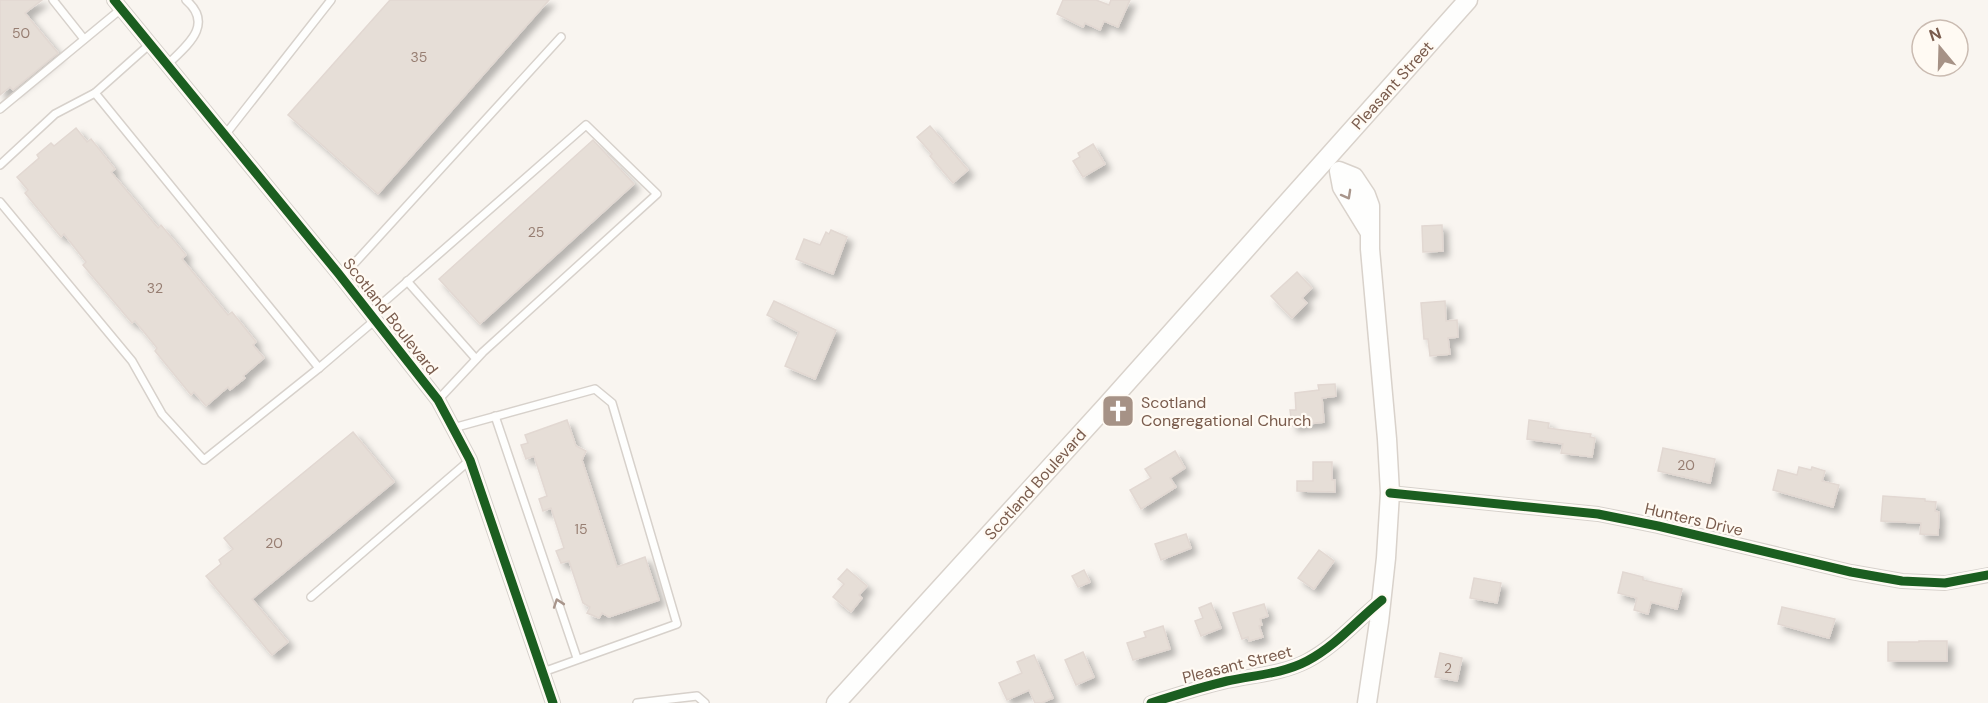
<svg xmlns="http://www.w3.org/2000/svg" width="1988" height="703" font-family="'DM Sans',sans-serif">
<style>
.building{fill:#e6ded7;stroke:#e2d8d2;stroke-width:1.5;filter:url(#shadow)}
.lines{fill:none;stroke-linecap:round;stroke-linejoin:round}
.service-casing{stroke:#d7d1cb;stroke-width:10}
.minor-casing{stroke:#d7d1cb;stroke-width:16}
.secondary-casing{stroke:#d9d2cb;stroke-width:21}
.service{stroke:#fefefd;stroke-width:7}
.minor{stroke:#fefefd;stroke-width:14}
.secondary{stroke:#fefefd;stroke-width:18}
.cycleway-casing{stroke:#fffaf3;stroke-width:13}
.cycleway{stroke:#1b5e20;stroke-width:9}
.oneway{stroke:#a8958b}
.labels{text-anchor:middle;stroke-width:4.5;stroke-linejoin:round;paint-order:stroke}
.number-label{font-size:14px;fill:#977e72}
.street-label{font-size:16px;fill:#7a5c4d;stroke:#fffaf3}
.poi-label{font-size:16px;fill:#7a5c4d;stroke:#fffaf3;text-anchor:start}
</style>
<defs>
<filter id="shadow"><feDropShadow dx="5.5" dy="5.5" stdDeviation="3" flood-color="#0004"/></filter>
</defs>
<rect width="100%" height="100%" fill="#f9f5f0"/>
<g class="building">
<polygon points="0,0 42,0 25,13 58,53 13,90 10,87 0,95"/>
<polygon points="390,0 549,0 378,194 288,115"/>
<polygon points="1063,0 1096,0 1109,5 1111,0 1130,0 1118,27 1104,21 1100,30 1085,23 1083,27 1057,14"/>
<polygon points="930,126 968,170 953,183 930,156 932,154 917,137"/>
<polygon points="76,128 87,142 91,139 115,169 111,172 158,228 161,225 186,255 182,259 228,315 232,312 256,342 253,345 264,358 243,376 245,378 230,390 228,387 206,406 194,392 191,395 155,351 157,348 135,321 132,323 83,265 86,262 64,234 61,237 25,193 28,190 17,177 39,158 37,155 51,143 54,146"/>
<polygon points="593,140 634,184 480,324 439,279"/>
<polygon points="1093,144 1105,164 1083,177 1073,161 1080,157 1078,153"/>
<polygon points="1442,225 1443,251 1423,252 1422,226"/>
<polygon points="831,230 847,237 833,274 796,259 804,239 820,245 826,232 829,234"/>
<polygon points="1297,272 1312,288 1302,298 1307,303 1292,318 1271,296"/>
<polygon points="774,301 836,330 815,379 785,366 799,332 767,315"/>
<polygon points="1445,301 1446,321 1457,320 1458,337 1448,338 1450,354 1430,356 1428,339 1424,339 1421,303"/>
<polygon points="1335,384 1336,396 1322,398 1324,422 1292,426 1290,410 1296,410 1295,393 1319,390 1318,385"/>
<polygon points="567,420 576,446 586,451 582,460 617,567 645,557 659,600 609,617 602,613 599,618 587,613 590,607 583,603 569,561 561,563 556,551 564,548 551,508 543,511 539,499 547,496 534,456 526,459 521,445 528,443 525,435"/>
<polygon points="1529,420 1549,423 1548,428 1591,434 1590,437 1595,438 1592,457 1561,453 1563,444 1527,439"/>
<polygon points="353,432 394,482 252,599 288,642 272,655 206,576 221,564 219,560 233,549 224,538"/>
<polygon points="1663,448 1715,459 1710,483 1658,471"/>
<polygon points="1175,451 1185,468 1170,478 1176,487 1141,509 1130,490 1151,478 1145,469"/>
<polygon points="1313,462 1332,462 1332,480 1335,480 1335,492 1297,491 1297,481 1313,481"/>
<polygon points="1799,467 1811,470 1812,467 1825,471 1822,481 1839,485 1833,507 1773,490 1778,470 1797,475"/>
<polygon points="1883,496 1925,499 1925,501 1936,502 1935,511 1939,512 1938,535 1920,534 1921,523 1881,521"/>
<polygon points="1186,534 1191,548 1161,560 1155,544"/>
<polygon points="1319,550 1334,561 1314,589 1298,578"/>
<polygon points="847,569 867,586 859,595 862,598 851,612 833,597 844,584 838,579"/>
<polygon points="1084,570 1090,582 1078,587 1072,576"/>
<polygon points="1623,572 1643,577 1643,580 1682,589 1677,609 1651,602 1648,614 1634,610 1637,598 1618,593"/>
<polygon points="1474,578 1501,583 1497,603 1470,598"/>
<polygon points="1211,603 1221,628 1201,636 1195,621 1203,618 1199,608"/>
<polygon points="1264,604 1268,616 1260,619 1262,625 1259,626 1263,637 1249,641 1248,637 1242,639 1233,613"/>
<polygon points="1782,607 1835,619 1829,638 1778,624"/>
<polygon points="1163,626 1170,649 1133,660 1127,643 1146,637 1144,632"/>
<polygon points="1919,641 1947,641 1947,661 1888,661 1888,642 1919,642"/>
<polygon points="1083,652 1094,677 1076,685 1065,660"/>
<polygon points="1440,653 1462,658 1457,681 1435,677"/>
<polygon points="1034,655 1053,698 1041,703 1035,703 1029,690 1007,700 999,683 1022,673 1017,662"/>
</g>
<g class="lines">
<g class="service-casing">
<g id="service">
<polyline points="53,0 84,39"/>
<polyline points="150,44 95,93 319,368 374,321"/>
<path d="M167 65C186 46 215 25 186 0"/>
<polyline points="0,109 121,9"/>
<polyline points="225,135 331,0"/>
<polyline points="0,165 55,114 95,93"/>
<polyline points="0,202 132,361 162,414 204,460 319,368"/>
<polyline points="341,278 561,37"/>
<polyline points="407,281 476,359"/>
<polyline points="369,315 586,125 657,194 483,352 438,400"/>
<polyline points="495,416 577,658"/>
<polyline points="453,428 595,389 612,403 677,624 543,672"/>
<polyline points="311,597 470,460"/>
<polyline points="637,703 697,696 705,703"/>
</g>
</g>
<g class="minor-casing">
<g id="minor">
<polyline points="114,0 338,273 438,400 470,460 553,703"/>
<polyline points="1390,493 1598,514 1658,526 1851,572 1902,581 1945,583 1988,575"/>
<path d="M1151 703C1176 695 1201 687 1227 681 1254 675 1282 674 1307 661 1336 646 1357 620 1382 600"/>
</g>
</g>
<g class="secondary-casing">
<g id="secondary">
<polyline points="836,703 1106,406 1468,0"/>
<polyline points="1367,703 1379,622 1386,558 1390,493 1387,439 1370,249 1370,206 1366,195 1354,177 1339,171 1342,187 1369,231"/>
</g>
</g>
<use href="#service" class="service"/>
<use href="#minor" class="minor"/>
<use href="#secondary" class="secondary"/>
<g class="cycleway-casing">
<g id="cycleway">
<polyline points="114,0 338,273 438,400 470,460 553,703"/>
<polyline points="1390,493 1598,514 1658,526 1851,572 1902,581 1945,583 1988,575"/>
<path d="M1151 703C1176 695 1201 687 1227 681 1254 675 1282 674 1307 661 1336 646 1357 620 1382 600"/>
</g>
</g>
<use href="#cycleway" class="cycleway"/>
</g>
<defs><path id="oneway-chevron" d="M-2-3.5L2.5 0L-2 3.5" fill="none" stroke-width="1.6" stroke-linecap="round" stroke-linejoin="round" transform="scale(1.5)"/></defs>
<g class="oneway">
<use href="#oneway-chevron" transform="translate(1347 195) rotate(61)"/>
<use href="#oneway-chevron" transform="translate(558 603) rotate(-109)"/>
</g>
<defs>
<g id="church-square" transform="scale(1.725)"><rect x="-9" y="-9" width="18" height="18" rx="4" fill="#a69286" stroke="#fffaf3"/><path d="M-1.2-6h2.4v3.5h3.3v2.4h-3.3V6h-2.4V-.1h-3.3v-2.4h3.3Z" fill="#fff"/></g>
</defs>
<g fill-rule="evenodd">
<use href="#church-square" x="1118" y="411"/>
</g>
<g class="labels">
<g class="number-label">
<text x="21" y="38">50</text>
<text x="419" y="62">35</text>
<text x="536" y="237">25</text>
<text x="155" y="293">32</text>
<text x="1686" y="470">20</text>
<text x="581" y="534">15</text>
<text x="274" y="548">20</text>
<text x="1448" y="673">2</text>
</g>
<g class="street-label">
<text transform="translate(1392 85) rotate(-48)" y="6">Pleasant Street</text>
<text transform="translate(391 316) rotate(52)" y="6">Scotland Boulevard</text>
<text transform="translate(1035 484) rotate(-48)" y="6">Scotland Boulevard</text>
<text transform="translate(1694 519) rotate(13)" y="6">Hunters Drive</text>
<text transform="translate(1237 664) rotate(-14)" y="6">Pleasant Street</text>
</g>
<g class="poi-label">
<text x="1141" y="408">Scotland<tspan x="1141" dy="18">Congregational Church</tspan></text>
</g>
</g>
<g transform="translate(1940 48) rotate(341)"><circle r="28" fill="#fffaf3" stroke="#cabbb1" stroke-width="1.5"/>
<path d="M0-4.5L10 22L0 15L-10 22Z" fill="#a69286"/>
<text y="-9" font-size="16" font-weight="bold" text-anchor="middle" fill="#7a5c4d">N</text>
</g>
</svg>
